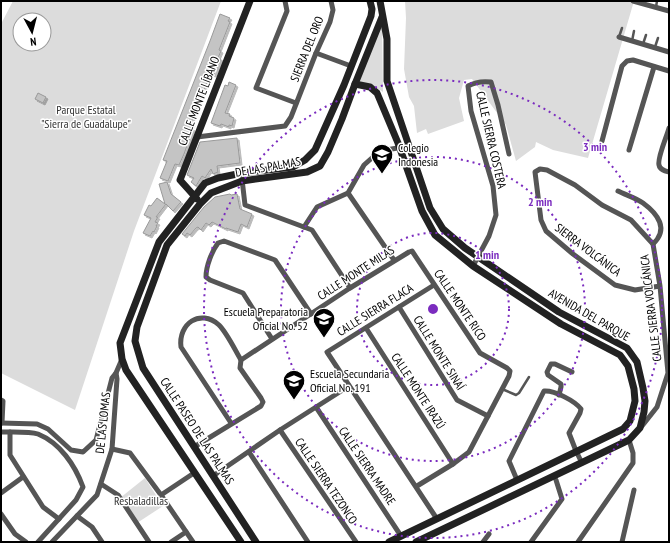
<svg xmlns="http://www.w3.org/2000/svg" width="670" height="543" font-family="'PT Sans Narrow',sans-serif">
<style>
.green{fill:#dcdcdc;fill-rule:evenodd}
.building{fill:#c4c4c4;stroke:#999;filter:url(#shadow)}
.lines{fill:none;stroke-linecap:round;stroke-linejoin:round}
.lane{stroke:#555;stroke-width:2.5}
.street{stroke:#555;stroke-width:5}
.secondary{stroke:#222;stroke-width:7}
.ring{fill:none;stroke:#7b2cbf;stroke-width:2;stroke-dasharray:2 4}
.labels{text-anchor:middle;stroke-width:3;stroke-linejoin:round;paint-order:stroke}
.street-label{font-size:12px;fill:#000;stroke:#fff}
.park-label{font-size:12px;fill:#333;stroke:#fff}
.poi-label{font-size:12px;fill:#000;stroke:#fff;text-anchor:start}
.centre{fill:#7b2cbf;stroke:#fff;stroke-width:2}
.ring-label{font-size:12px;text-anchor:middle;font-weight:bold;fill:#7b2cbf;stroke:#fff;stroke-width:3;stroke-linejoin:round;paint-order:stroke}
</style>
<defs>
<filter id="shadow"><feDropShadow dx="2" dy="2" stdDeviation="0" flood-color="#0004"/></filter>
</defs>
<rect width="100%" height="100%" fill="#fff"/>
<g class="green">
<path d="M13 1H221L134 231 75 410 1 373V24ZM20 20H44V44H20Z"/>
<polygon points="405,1 634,1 588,158 553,150 536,142 535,147 516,161 506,125 472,79 464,80 459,98 464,121 428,134 426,129 417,133 414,106 409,97 404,69 406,18"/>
<polygon points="382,23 383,92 371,84 356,82"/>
<polygon points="145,478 163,506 137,523 120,498"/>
</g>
<g class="building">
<polygon points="220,14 230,18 228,21 230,22 219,50 221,51 218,58 221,59 214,75 210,74 191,123 193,124 191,128 193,129 184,154 179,165 175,164 168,181 160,178 167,161 163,160 210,41"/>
<polygon points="229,82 236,85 225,113 230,114 229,116 234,118 232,126 229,125 229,127 221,124 220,126 211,123 225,85 228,86"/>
<polygon points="38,93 46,97 43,103 35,99"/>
<polygon points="237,138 240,163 217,166 218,172 213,174 211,169 205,178 202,176 196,186 191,182 194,178 187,175 200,142"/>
<polygon points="167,182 171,194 181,202 173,211 166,204 156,217 158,217 155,222 158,223 156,226 157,226 154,232 153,231 150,236 143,233 151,218 144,215 149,205 151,206 157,198 165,204 159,184"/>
<polygon points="230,194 231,195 237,194 240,209 252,214 247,227 241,224 238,232 226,228 226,229 212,222 209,225 206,223 201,230 198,227 196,228 190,235 187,233 185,236 182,234 204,207 215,197"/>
</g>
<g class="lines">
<g class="lane">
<polyline points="656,7 657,1"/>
<polyline points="619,37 622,28"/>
<polyline points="632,41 634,31"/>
<polyline points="643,44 646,35"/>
<polyline points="655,47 658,38"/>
<polyline points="502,389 516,395 519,393 529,377"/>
</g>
<g class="street">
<polyline points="285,1 287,11 256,88 296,103"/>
<polyline points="633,1 669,11"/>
<polyline points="619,37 669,52"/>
<polyline points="316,53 351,66"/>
<path d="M669 128C667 136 657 158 659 165 660 170 665 171 669 172"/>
<polyline points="197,137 285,126 291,117 316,53 330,22 333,10 331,1"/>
<polyline points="602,141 622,66 627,61 633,60 669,71"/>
<polyline points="629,150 654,67"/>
<polyline points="242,179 245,205 312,230 350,288"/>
<path d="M618 191C626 195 636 198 643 203 658 214 669 229 653 244"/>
<polyline points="348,193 394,260"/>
<polyline points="304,227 317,207 348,193 364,165 373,157 386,150 409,146"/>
<path d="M473 266 489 236 496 215 493 186 471 111 468 86C475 82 483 81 491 82L498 105 509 154"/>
<polyline points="434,285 327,352 437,519"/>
<polyline points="399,307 457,400 488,416"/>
<polyline points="366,328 453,464"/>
<path d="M272 339 243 293 210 280 206 277C206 266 212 251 218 243L224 241 275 260 311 314"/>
<polyline points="559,395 561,387 561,384 548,375 547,372 551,364 555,364 572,372"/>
<polyline points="1,400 3,401 2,423"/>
<polyline points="316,407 401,536"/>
<polyline points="1,423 37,424 48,429 71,450 83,452 96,440 112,378 116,373"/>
<path d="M231 423 181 347C178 324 200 308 219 325 227 333 235 350 241 360"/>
<polyline points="642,426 657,407 668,373 660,286 653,244 631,220 602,205 575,185 547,170 540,169 535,172 541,220 546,231 573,254 615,285 635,290 660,286"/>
<polyline points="280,430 356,542"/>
<path d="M1 432C11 432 29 431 38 434 60 443 75 465 83 487L76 500 38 542"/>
<polyline points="10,432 10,455 43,507 59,519"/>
<polyline points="194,447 261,406 263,402 261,398 240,368 241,360 350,288 409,252 412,251 480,353 507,368 510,371 509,376 469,452 453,464 417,486"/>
<polyline points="112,449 130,453 161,495 193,542"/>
<polyline points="249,452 308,542"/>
<polyline points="213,476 280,430 349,386"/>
<path d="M517 480 509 461 544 391C554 390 575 401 581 409L580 413 569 433 576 451 582 463"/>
<polyline points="101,484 118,495 149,542"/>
<polyline points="1,493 23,477"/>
<polyline points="161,495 194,473"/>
<polyline points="1,514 15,534 26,542"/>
<polyline points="77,516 92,527 102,542"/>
<polyline points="52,542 97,495 112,449 117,379 116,373 122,359"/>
<polyline points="171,542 186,532"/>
<polyline points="483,542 489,534"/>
<polyline points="531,542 562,499 556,480"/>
<polyline points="578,542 633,463 633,453 629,440"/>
<polyline points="622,542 634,490"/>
</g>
<g class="secondary">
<polyline points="380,1 387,39 387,81 430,208 443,229 465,248 559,312 627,348 637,362 643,388 645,401 644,412 640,428 629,440 416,542"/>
<polyline points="355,84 370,87 377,93 398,143 422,211 435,235 473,266 561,324 620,355 628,366 634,389 635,401 630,421 623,429 389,542"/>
<polyline points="197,199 180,180 250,1"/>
<polyline points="241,542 126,370 122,359 120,343 159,242 205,183 218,178 242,173 293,167 305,160 315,150 344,85 371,16 372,9 370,1"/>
<polyline points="256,542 143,368 135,341 137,327 167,245 200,204 211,193 242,181 307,172 320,166 328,152 342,119 355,84 382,17"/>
</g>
</g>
<g class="ring">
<circle cx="433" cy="309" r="76"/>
<circle cx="433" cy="309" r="152"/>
<circle cx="433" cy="309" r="229"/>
</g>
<defs>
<g id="school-pin" transform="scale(1.15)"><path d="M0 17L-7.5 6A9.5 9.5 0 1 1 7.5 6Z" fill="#000" stroke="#fff"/><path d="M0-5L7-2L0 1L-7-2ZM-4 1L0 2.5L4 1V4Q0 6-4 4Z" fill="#fff"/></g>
</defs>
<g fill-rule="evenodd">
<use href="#school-pin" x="382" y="155"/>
<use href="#school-pin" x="324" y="319"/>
<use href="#school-pin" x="294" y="381"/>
</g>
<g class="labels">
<g class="street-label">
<text transform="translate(307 49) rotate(-68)" y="4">SIERRA DEL ORO</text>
<text transform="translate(199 101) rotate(-69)" y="4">CALLE MONTE LÍBANO</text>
<text transform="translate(491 140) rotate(77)" y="4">CALLE SIERRA COSTERA</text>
<text transform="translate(268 167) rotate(-10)" y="4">DE LAS PALMAS</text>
<text transform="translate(588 250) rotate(37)" y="4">SIERRA VOLCÁNICA</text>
<text transform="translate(356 273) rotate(-33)" y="4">CALLE MONTE MILAS</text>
<text transform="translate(460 305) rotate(56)" y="4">CALLE MONTE RICO</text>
<text transform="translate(651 308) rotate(-97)" y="4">CALLE SIERRA VOLCÁNICA</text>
<text transform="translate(375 310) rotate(-32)" y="4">CALLE SIERRA FLACA</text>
<text transform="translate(589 315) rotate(30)" y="4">AVENIDA DEL PARQUE</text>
<text transform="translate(439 353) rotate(58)" y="4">CALLE MONTE SINAÍ</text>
<text transform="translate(418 391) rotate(57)" y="4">CALLE MONTE IRAZÚ</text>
<text transform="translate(103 423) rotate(-84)" y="4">DE LAS LOMAS</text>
<text transform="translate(197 431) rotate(57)" y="4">CALLE PASEO DE LAS PALMAS</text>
<text transform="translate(367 466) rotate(56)" y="4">CALLE SIERRA MADRE</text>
<text transform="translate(326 481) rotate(56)" y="4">CALLE SIERRA TEZONCO</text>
</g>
<g class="park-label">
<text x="86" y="114">Parque Estatal<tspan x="86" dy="14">"Sierra de Guadalupe"</tspan></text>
<text x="141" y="505">Resbaladillas</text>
</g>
<g class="poi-label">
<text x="398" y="152">Colegio<tspan x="398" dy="14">Indonesia</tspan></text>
<text x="308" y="316" text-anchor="end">Escuela Preparatoria<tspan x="308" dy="14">Oficial No. 52</tspan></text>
<text x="310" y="378">Escuela Secundaria<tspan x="310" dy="14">Oficial No. 191</tspan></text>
</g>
</g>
<circle cx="433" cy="309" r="6" class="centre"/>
<g class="ring-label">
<text x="595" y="151">3 min</text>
<text x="540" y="206">2 min</text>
<text x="487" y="259">1 min</text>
</g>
<rect width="670" height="543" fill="none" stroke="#000000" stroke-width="4"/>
<g transform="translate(32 32) rotate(173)"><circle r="19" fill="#ffffff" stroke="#999999"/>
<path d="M0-3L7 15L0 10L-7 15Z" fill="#000000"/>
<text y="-6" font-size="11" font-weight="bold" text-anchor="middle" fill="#000000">N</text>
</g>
</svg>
